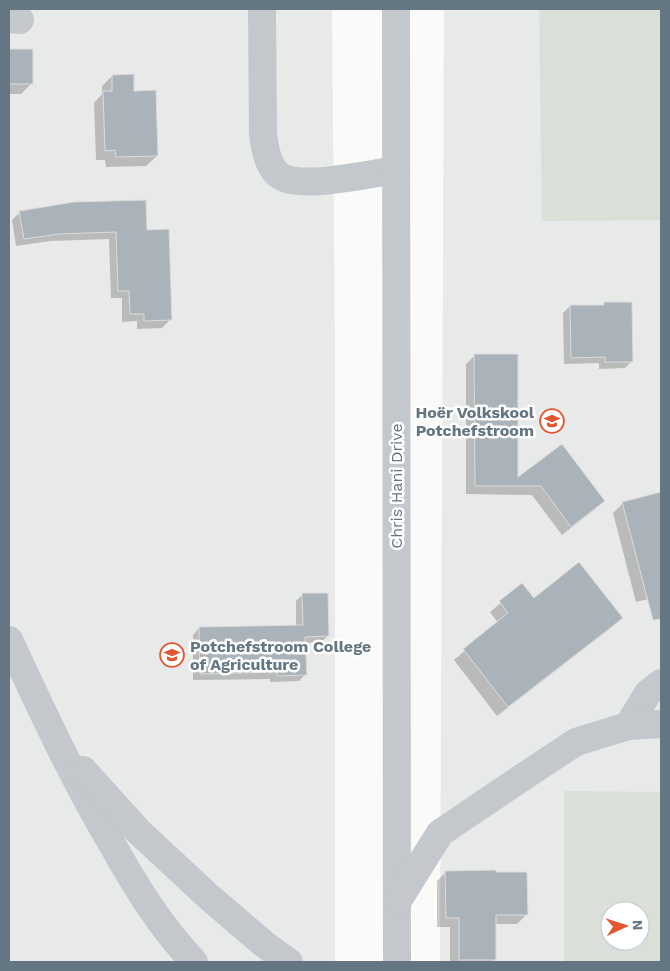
<svg xmlns="http://www.w3.org/2000/svg" width="670" height="971" font-family="'Work Sans',sans-serif">
<style>
.built{fill:#e8e9e9;fill-rule:evenodd}
.green{fill:#dadfd7;fill-rule:evenodd}
.shadow{fill:#0003}
.building{fill:#aab3b9;stroke:#dcdcda}
.lines{fill:none;stroke-linecap:round;stroke-linejoin:round}
.minor{stroke:#c3c8cc;stroke-width:28}
.labels{text-anchor:middle;stroke-width:5;stroke-linejoin:round;paint-order:stroke}
.poi-label{font-size:16px;font-weight:bold;fill:#657683;stroke:#fff;text-anchor:end}
.street-label{font-size:16px;fill:#657683;stroke:#fff}
</style>
<rect width="100%" height="100%" fill="#fafaf8"/>
<g class="built">
<polygon points="9,9 332,9 335,348 335,962 9,962"/>
<path d="M444 9H661V962H440ZM610 911H640V941H610Z"/>
</g>
<g class="green">
<polygon points="539,9 661,9 661,220 542,221"/>
<path d="M564 791 661 792V962H564ZM610 911H640V941H610Z"/>
</g>
<g class="shadow">
<polygon points="9,50 31,50 31,84 21,94 9,94"/>
<polygon points="112,76 133,92 157,156 146,166 106,167 105,160 96,160 94,103 102,94 102,86"/>
<polygon points="20,212 146,231 170,320 162,328 137,329 137,321 122,322 122,298 111,298 109,239 50,241 16,246 12,220"/>
<polygon points="605,304 632,361 625,368 599,369 599,363 564,364 563,313 570,306 602,306"/>
<polygon points="475,355 517,480 603,501 594,510 562,535 532,495 466,494 466,364"/>
<polygon points="661,493 661,596 636,602 613,513 623,503"/>
<polygon points="522,585 533,600 621,618 611,628 497,716 454,660 498,623 490,612"/>
<polygon points="303,594 328,636 321,642 304,643 306,674 299,681 270,682 270,679 193,680 193,635 199,628 296,626 296,601"/>
<polygon points="446,872 526,915 517,924 495,924 495,959 492,962 450,962 450,927 437,927 437,881"/>
</g>
<g class="building">
<rect x="9" y="49" width="24" height="35"/>
<polygon points="134,74 134,91 156,90 158,156 116,157 115,150 105,151 103,91 112,91 112,75"/>
<polygon points="146,200 147,230 169,229 172,320 144,321 144,314 130,314 129,291 118,291 116,232 59,234 24,239 19,211 74,202"/>
<polygon points="604,302 632,302 633,362 605,362 605,357 571,358 570,305 604,305"/>
<polygon points="474,354 518,354 518,477 562,444 605,501 571,527 541,486 475,486"/>
<polygon points="661,492 661,619 653,620 622,502"/>
<polygon points="579,562 623,618 508,707 463,649 508,613 499,601 522,583 534,598"/>
<polygon points="302,593 328,593 329,636 305,637 307,675 277,676 277,672 200,674 199,627 303,625"/>
<polygon points="496,870 496,872 527,872 528,915 496,915 496,960 459,960 459,918 446,918 445,871"/>
</g>
<g class="lines">
<g class="minor">
<path d="M262 9 263 134C265 149 268 171 284 178 308 188 369 174 396 170"/>
<polyline points="396,9 397,962"/>
<polyline points="9,19 20,20"/>
<path d="M9 640C41 709 73 778 112 844 136 887 160 926 194 962"/>
<polyline points="628,726 648,693 661,683"/>
<polyline points="83,770 139,832 209,897 264,944 289,962"/>
<polyline points="397,902 440,833 529,773 576,742 628,726 661,724"/>
</g>
</g>
<defs>
<g id="school-ring" transform="scale(1.25)"><circle r="9.5" fill="#fff" stroke="#e4572e" stroke-width="1.5"/><path d="M0-5L7-2L0 1L-7-2ZM-4 1L0 2.5L4 1V4Q0 6-4 4Z" fill="#e4572e"/></g>
<g id="university-ring" transform="scale(1.25)"><circle r="9.5" fill="#fff" stroke="#e4572e" stroke-width="1.5"/><path d="M0-5L7-2L0 1L-7-2ZM-4 1L0 2.5L4 1V4Q0 6-4 4Z" fill="#e4572e"/></g>
</defs>
<g fill-rule="evenodd">
<use href="#school-ring" x="552" y="421"/>
<use href="#university-ring" x="172" y="655"/>
</g>
<g class="labels">
<g class="poi-label">
<text x="534" y="418">Hoër Volkskool<tspan x="534" dy="18">Potchefstroom</tspan></text>
<text x="190" y="652" text-anchor="start">Potchefstroom College<tspan x="190" dy="18">of Agriculture</tspan></text>
</g>
<g class="street-label">
<text transform="translate(396 486) rotate(-90)" y="6">Chris Hani Drive</text>
</g>
</g>
<rect width="670" height="971" fill="none" stroke="#657683" stroke-width="20"/>
<g transform="translate(625 926) rotate(86)"><circle r="24" fill="#ffffff" stroke="#c1c8cd"/>
<path d="M0-4L9 19L0 12L-9 19Z" fill="#e4572e"/>
<text y="-8" font-size="14" font-weight="bold" text-anchor="middle" fill="#657683">N</text>
</g>
</svg>
